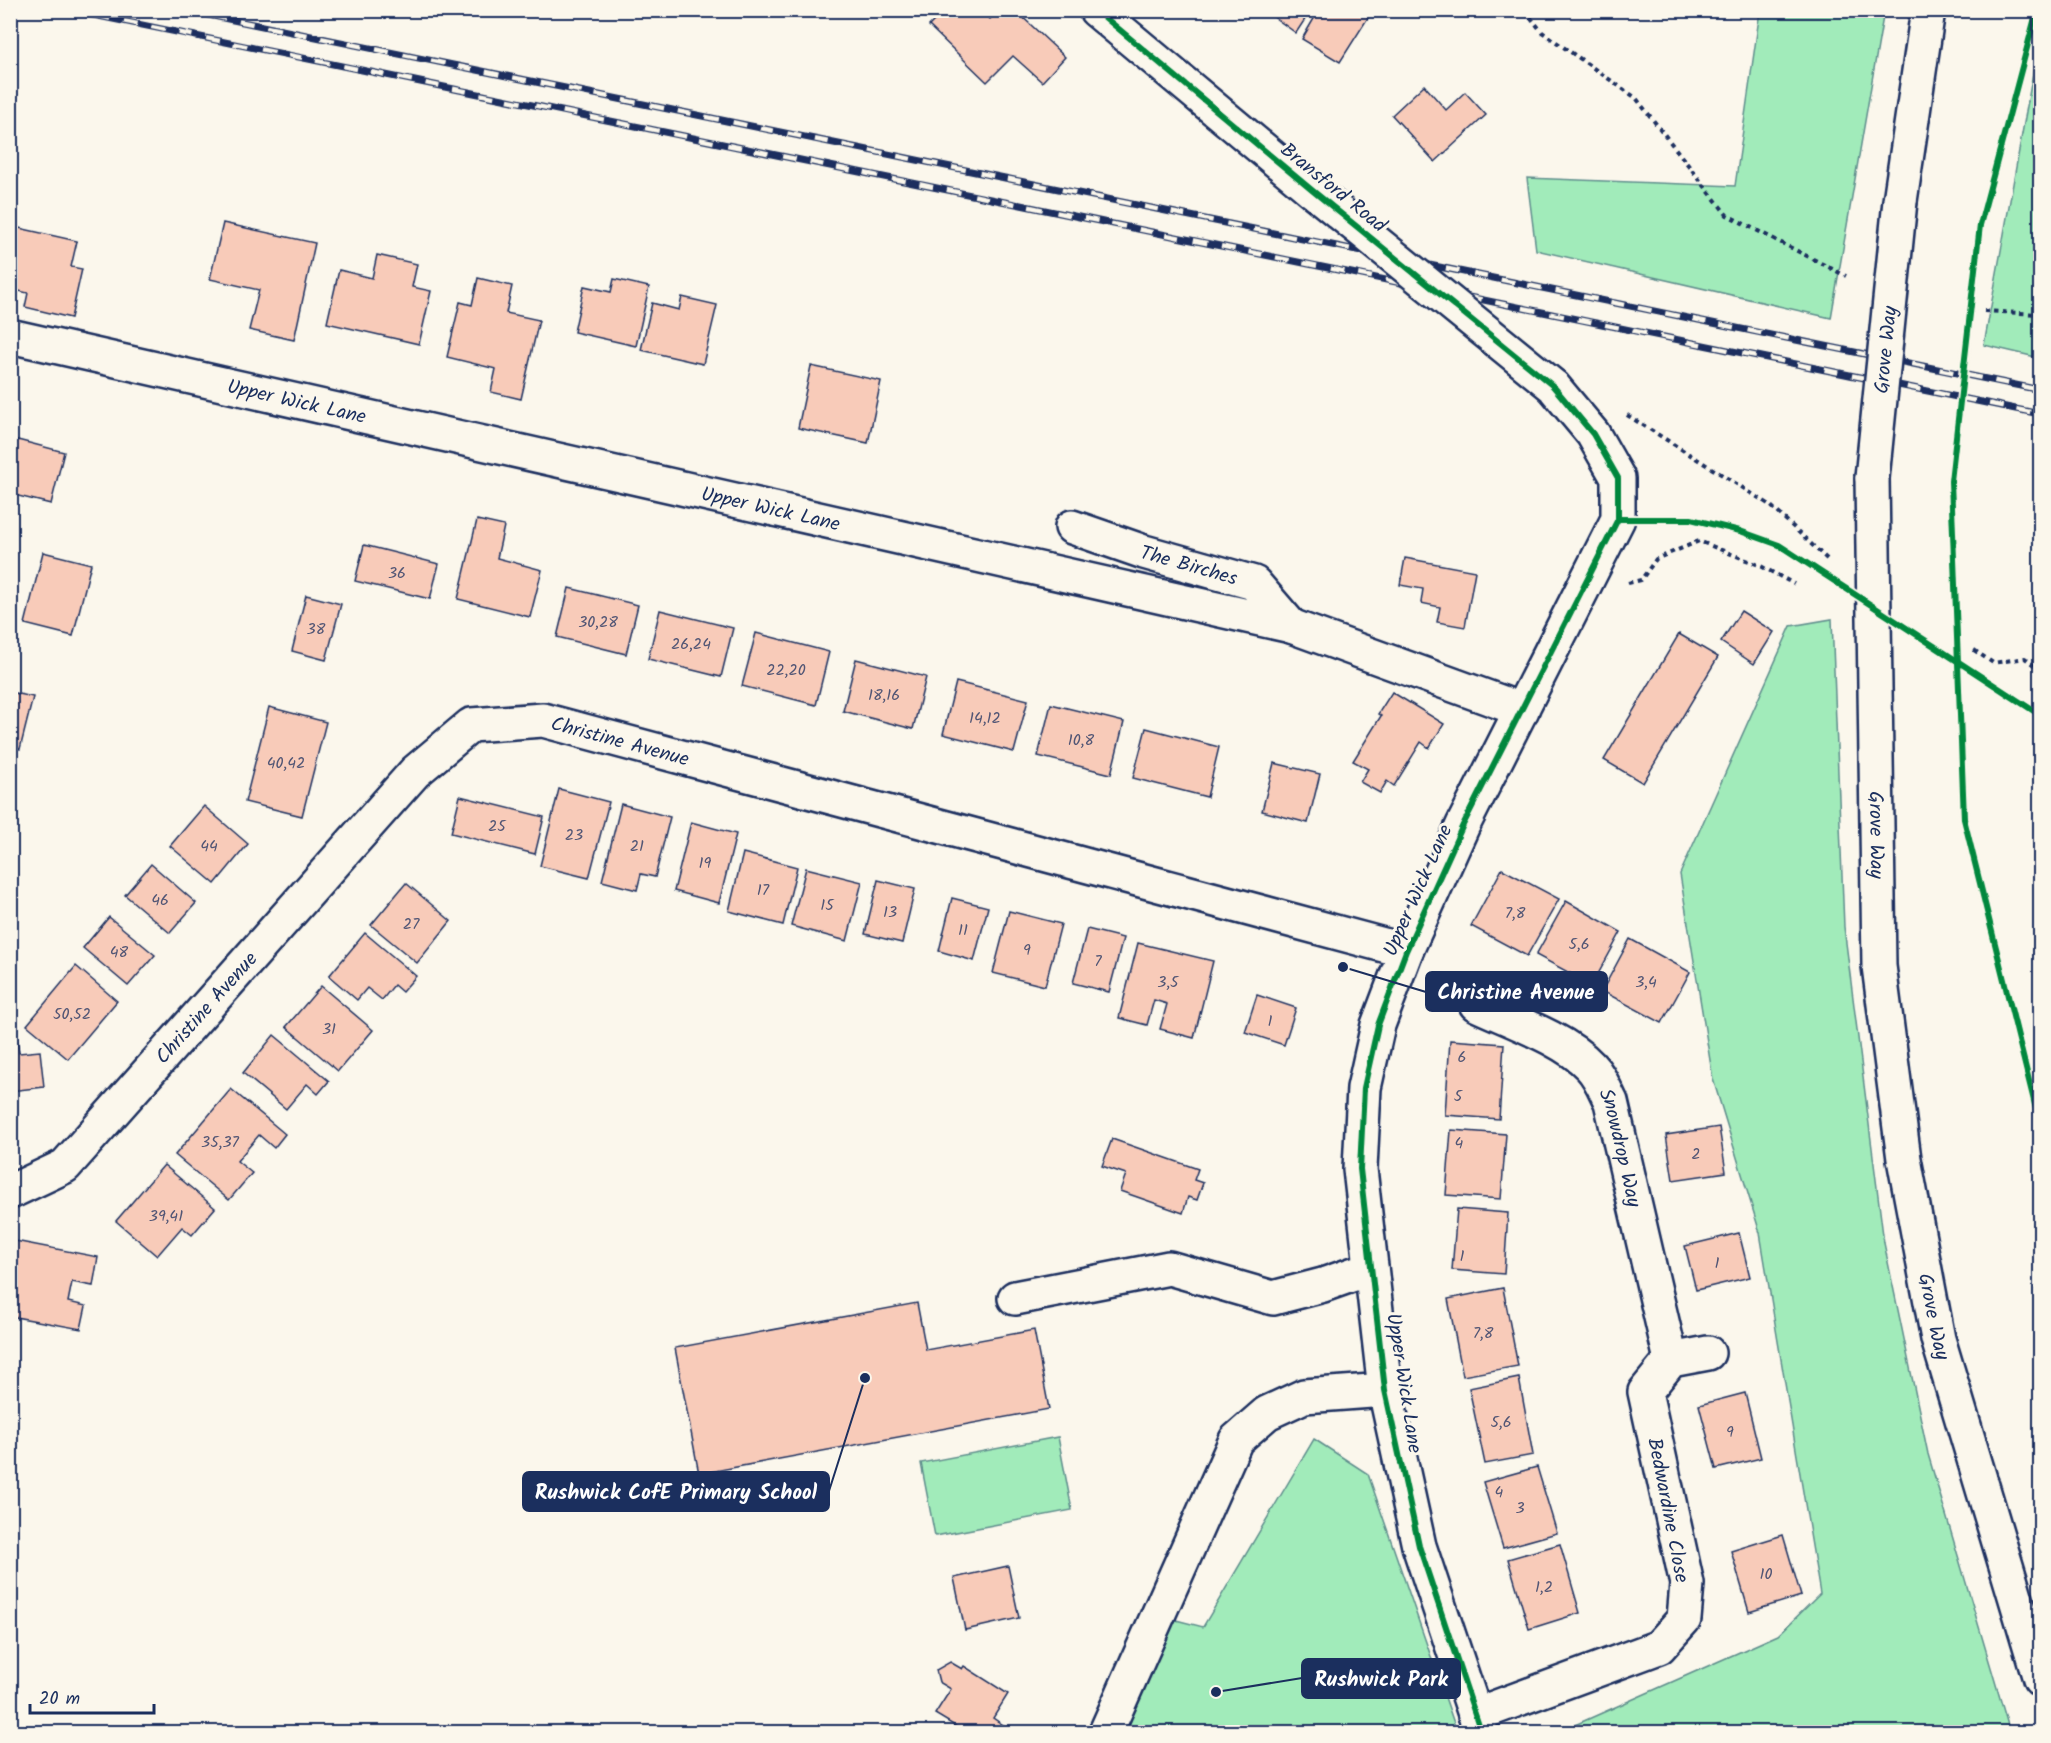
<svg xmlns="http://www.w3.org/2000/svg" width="2051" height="1743" font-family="Kalam,sans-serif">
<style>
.green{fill:#a1ebba;stroke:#5e8d8c;stroke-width:1.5}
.building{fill:#f8cbb9;stroke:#1b2f5e;stroke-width:1.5}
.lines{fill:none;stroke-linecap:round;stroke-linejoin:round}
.minor-casing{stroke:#1b2f5e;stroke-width:38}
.highway-casing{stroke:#1b2f5e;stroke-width:38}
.path{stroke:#1b2f5e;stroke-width:4;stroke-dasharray:4.5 4.5;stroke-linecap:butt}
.minor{stroke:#fbf7ec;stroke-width:33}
.highway{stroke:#fbf7ec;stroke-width:33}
.rail-casing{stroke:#1b2f5e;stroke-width:7}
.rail{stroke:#fbf7ec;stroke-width:4.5;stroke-dasharray:14;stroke-linecap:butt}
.minor-bridge-casing{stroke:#1b2f5e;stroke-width:38;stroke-linecap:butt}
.highway-bridge-casing{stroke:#1b2f5e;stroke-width:38;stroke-linecap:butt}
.minor-bridge{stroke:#fbf7ec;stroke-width:33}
.highway-bridge{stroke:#fbf7ec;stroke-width:33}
.cycleway-casing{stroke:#fbf7ec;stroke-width:10}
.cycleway{stroke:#00873e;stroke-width:6}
.labels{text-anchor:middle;stroke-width:6;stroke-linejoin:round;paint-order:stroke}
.number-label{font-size:16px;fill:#525675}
.street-label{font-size:20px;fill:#1b2f5e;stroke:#fbf7ec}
.leader{fill:none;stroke:#1b2f5e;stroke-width:2}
.callout-dot{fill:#1b2f5e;stroke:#fbf7ec;stroke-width:2}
.callout{fill:#1b2f5e;stroke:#1b2f5e;stroke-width:2}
.callout-label{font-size:21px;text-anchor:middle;font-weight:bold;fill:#fff}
</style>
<rect width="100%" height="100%" fill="#fbf7ec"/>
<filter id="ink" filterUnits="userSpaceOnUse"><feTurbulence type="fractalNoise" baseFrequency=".0167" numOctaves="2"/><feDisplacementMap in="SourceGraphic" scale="12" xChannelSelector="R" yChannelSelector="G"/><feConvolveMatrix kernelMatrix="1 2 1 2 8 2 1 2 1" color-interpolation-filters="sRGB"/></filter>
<g filter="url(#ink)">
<g class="green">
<polygon points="1760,11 1884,11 1831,318 1536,250 1527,178 1735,186"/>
<polygon points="2040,34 2040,358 1984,345"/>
<polygon points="1832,619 1844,927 1884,1243 1928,1454 2010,1732 1559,1732 1778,1635 1820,1594 1760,1233 1713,1079 1680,874 1791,626"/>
<polygon points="1058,1437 1072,1510 935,1536 921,1463"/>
<polygon points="1314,1439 1368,1474 1457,1732 1120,1732 1168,1618 1203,1627"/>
</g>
<g class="building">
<polygon points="945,10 982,10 990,19 999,10 1015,10 1065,57 1042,82 1013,56 987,82 929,26"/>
<polygon points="1264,10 1311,10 1296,33"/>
<polygon points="1319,10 1367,10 1371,13 1340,62 1302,39"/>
<polygon points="1424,85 1446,110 1465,92 1486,115 1435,162 1392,115"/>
<polygon points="223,223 315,243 294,340 249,330 259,290 210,279"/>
<polygon points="10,226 77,241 71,267 82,269 71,318 25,307 28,293 10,289"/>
<polygon points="377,255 417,264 412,287 431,291 419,344 327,323 339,270 372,278"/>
<polygon points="478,278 512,286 506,313 539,320 521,399 491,392 496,369 447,357 460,302 472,305"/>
<polygon points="614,279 649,287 636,346 574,332 584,286 611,292"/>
<polygon points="682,297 717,305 703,364 641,350 652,303 679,310"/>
<polygon points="811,366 881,381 868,443 798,428"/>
<polygon points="10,438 64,452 51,504 10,494"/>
<polygon points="477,520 504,526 497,558 542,570 530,617 458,599"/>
<polygon points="364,545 439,564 430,599 355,581"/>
<polygon points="43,552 91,564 73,636 25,624"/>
<polygon points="1405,558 1475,571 1465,627 1437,622 1440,607 1421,603 1423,589 1400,585"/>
<polygon points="569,588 638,605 626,654 557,637"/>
<polygon points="306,595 341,604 326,660 292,651"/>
<polygon points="660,610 733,628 721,677 648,659"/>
<polygon points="1741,611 1774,632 1754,664 1721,642"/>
<polygon points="756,633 829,652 816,705 742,686"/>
<polygon points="1679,634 1718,657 1643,783 1604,760"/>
<polygon points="856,659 926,677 913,729 843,711"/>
<polygon points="956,682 1028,700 1014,752 943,734"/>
<polygon points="10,692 33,697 20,749 10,746"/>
<polygon points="1392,692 1444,724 1429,748 1421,742 1394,786 1387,781 1380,793 1360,782 1368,769 1353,761 1381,716 1378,714"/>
<polygon points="1051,704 1124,722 1111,774 1038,756"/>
<polygon points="269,707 326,722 302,816 245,802"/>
<polygon points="1146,728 1219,747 1207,797 1133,778"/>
<polygon points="1274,763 1320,774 1308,823 1262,811"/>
<polygon points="559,789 609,802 589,878 540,866"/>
<polygon points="460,796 544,817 535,854 451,833"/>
<polygon points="621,804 670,817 655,877 641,874 637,890 602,881"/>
<polygon points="204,806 248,844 215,884 170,846"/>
<polygon points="691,822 736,834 719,903 674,891"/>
<polygon points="743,853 797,867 783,925 729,911"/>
<polygon points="151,864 196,903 170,933 125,895"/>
<polygon points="806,868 862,882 847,941 791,926"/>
<polygon points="1502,869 1559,899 1527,956 1471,926"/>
<polygon points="878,880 915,889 902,943 865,934"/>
<polygon points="406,883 451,921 417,963 371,925"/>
<polygon points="952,898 988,907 974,961 939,951"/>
<polygon points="1566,901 1621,932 1592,985 1536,955"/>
<polygon points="1009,911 1061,924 1045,986 993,973"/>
<polygon points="109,917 155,955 128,986 83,948"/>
<polygon points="1087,929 1123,938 1109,992 1073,983"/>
<polygon points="365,933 416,976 402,992 394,985 382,1000 367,988 357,1000 329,976"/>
<polygon points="1630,939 1690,972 1662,1023 1602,991"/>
<polygon points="1138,943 1213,961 1194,1038 1160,1029 1167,1004 1154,1000 1147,1025 1119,1018"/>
<polygon points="76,966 117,1001 68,1059 27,1025"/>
<polygon points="321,986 373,1030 338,1071 286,1027"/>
<polygon points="1257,995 1296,1008 1284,1045 1245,1032"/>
<polygon points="274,1035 329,1081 318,1094 307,1084 286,1109 243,1073"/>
<polygon points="17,1038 19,1053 40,1051 44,1087 10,1091 10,1039"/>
<polygon points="1450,1040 1504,1044 1499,1119 1445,1115"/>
<polygon points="231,1089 285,1134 274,1148 259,1135 237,1161 252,1173 229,1200 175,1155"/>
<polygon points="1719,1127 1726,1172 1673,1180 1666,1135"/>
<polygon points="1451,1130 1506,1134 1501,1199 1446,1195"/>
<polygon points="1112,1139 1198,1169 1194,1180 1203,1183 1197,1200 1188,1197 1183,1213 1120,1191 1126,1174 1102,1166"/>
<polygon points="164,1165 215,1208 192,1235 182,1227 157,1256 116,1221"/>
<polygon points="1457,1209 1508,1213 1504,1274 1452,1270"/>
<polygon points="1739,1233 1750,1277 1696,1290 1685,1246"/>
<polygon points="10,1240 98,1257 93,1286 72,1282 68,1302 86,1306 81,1329 10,1316"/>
<polygon points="1503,1288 1518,1366 1463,1376 1448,1299"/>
<polygon points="917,1303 926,1350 1034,1330 1049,1409 699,1474 675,1348"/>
<polygon points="1519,1378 1533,1455 1485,1464 1469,1388"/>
<polygon points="1745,1393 1761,1458 1716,1469 1699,1405"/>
<polygon points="1537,1467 1557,1533 1503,1548 1483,1482"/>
<polygon points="1783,1535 1801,1596 1749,1612 1731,1551"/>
<polygon points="1560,1544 1580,1613 1529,1629 1508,1559"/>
<polygon points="1008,1566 1019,1618 965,1630 954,1578"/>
<polygon points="950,1662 962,1669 964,1666 1008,1694 993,1718 1006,1727 1002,1732 965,1732 935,1714 951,1689 939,1682 936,1670"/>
</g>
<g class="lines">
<g class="minor-casing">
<g id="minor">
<polyline points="1096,10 1313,191"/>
<path id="s1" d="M10 336 1291 626 1522 710"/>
<path id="s2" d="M1072 527 1144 552 1254 583 1291 626"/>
<path id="s3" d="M1476 1004C1510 1020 1565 1039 1590 1066 1600 1076 1605 1090 1611 1102L1671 1360"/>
<path id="s4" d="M10 1192 65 1166 415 772 471 725 543 720 1406 951"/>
<polyline points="1015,1298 1169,1268 1273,1298 1323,1285 1371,1268"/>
<polyline points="1475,1715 1659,1647 1684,1619 1687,1584 1645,1392 1671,1360 1708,1353"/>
<polyline points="1106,1732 1236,1440 1267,1413 1304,1396 1385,1390"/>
<polyline points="1481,1732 1419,1546 1385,1390 1360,1169 1364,1088 1378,1025 1406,951 1463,825 1618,519 1618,478 1593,434 1553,386"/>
</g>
</g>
<g class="highway-casing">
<g id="highway">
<polyline points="1900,201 1928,10"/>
<path id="s5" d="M1872 478 1879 966 1904 1159 1938 1339 2040 1679"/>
</g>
</g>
<g class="path">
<polyline points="1525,10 1542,32 1636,98 1727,215 1846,276"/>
<polyline points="1984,311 2040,314"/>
<polyline points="1627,415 1770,505 1828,560"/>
<polyline points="1628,583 1641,580 1656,559 1699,541 1759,565 1794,584"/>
<polyline points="1974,650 1993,663 2025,658 2040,670"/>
</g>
<use href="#minor" class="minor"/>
<use href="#highway" class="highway"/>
<g class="rail-casing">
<g id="rail">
<polyline points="69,10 2040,414"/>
<polyline points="184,10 2040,390"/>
</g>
</g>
<use href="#rail" class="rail"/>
<g class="minor-bridge-casing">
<polyline id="minor-bridge" points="1313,191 1553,386"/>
</g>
<g class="highway-bridge-casing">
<g id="highway-bridge">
<path id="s6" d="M1872 478 1900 201"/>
</g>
</g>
<use href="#minor-bridge" class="minor-bridge"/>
<use href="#highway-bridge" class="highway-bridge"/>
<g class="cycleway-casing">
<g id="cycleway">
<polyline points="1096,10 1313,191 1553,386 1593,434 1618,478 1618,519 1463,825 1406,951 1378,1025 1364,1088 1360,1169 1385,1390 1419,1546 1481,1732"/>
<polyline points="2037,10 1980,225 1951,481 1964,819 2040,1125"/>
<polyline points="1618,519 1691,519 1740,531 1779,545 2040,715"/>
</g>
</g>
<use href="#cycleway" class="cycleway"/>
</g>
</g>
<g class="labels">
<g class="number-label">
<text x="397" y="578">36</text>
<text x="598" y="627">30,28</text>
<text x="316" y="634">38</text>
<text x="691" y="649">26,24</text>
<text x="786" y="675">22,20</text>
<text x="884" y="700">18,16</text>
<text x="985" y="723">14,12</text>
<text x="1081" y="745">10,8</text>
<text x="286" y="768">40,42</text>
<text x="497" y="831">25</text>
<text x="574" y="840">23</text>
<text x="209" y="851">44</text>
<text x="637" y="851">21</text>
<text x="705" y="868">19</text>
<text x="763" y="895">17</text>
<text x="160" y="905">46</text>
<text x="827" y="910">15</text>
<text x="890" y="917">13</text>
<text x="1515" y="918">7,8</text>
<text x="411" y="929">27</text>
<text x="963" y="935">11</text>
<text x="1579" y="949">5,6</text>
<text x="1027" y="955">9</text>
<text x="119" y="957">48</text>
<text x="1098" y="966">7</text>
<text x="1168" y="987">3,5</text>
<text x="1646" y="987">3,4</text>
<text x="72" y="1019">50,52</text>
<text x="1270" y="1026">1</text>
<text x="329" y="1034">31</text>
<text x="1462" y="1062">6</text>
<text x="1458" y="1101">5</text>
<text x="220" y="1147">35,37</text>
<text x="1459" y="1148">4</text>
<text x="1696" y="1159">2</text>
<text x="166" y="1221">39,41</text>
<text x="1462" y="1261">1</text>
<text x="1717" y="1268">1</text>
<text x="1483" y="1338">7,8</text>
<text x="1501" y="1427">5,6</text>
<text x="1730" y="1437">9</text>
<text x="1499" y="1497">4</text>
<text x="1520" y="1513">3</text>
<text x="1766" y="1579">10</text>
<text x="1544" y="1592">1,2</text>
</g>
<g class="street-label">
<text transform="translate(1334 187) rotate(39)" y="7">Bransford Road</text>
<text dy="7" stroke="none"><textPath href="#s6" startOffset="129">Grove Way</textPath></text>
<text dy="7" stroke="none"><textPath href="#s1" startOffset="294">Upper Wick Lane</textPath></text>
<text dy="7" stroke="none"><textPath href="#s1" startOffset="780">Upper Wick Lane</textPath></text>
<text dy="7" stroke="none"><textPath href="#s2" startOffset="123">The Birches</textPath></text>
<text dy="7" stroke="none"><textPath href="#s4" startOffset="813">Christine Avenue</textPath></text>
<text dy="7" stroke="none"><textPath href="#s5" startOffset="357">Grove Way</textPath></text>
<text transform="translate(1417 890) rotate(-66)" y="7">Upper Wick Lane</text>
<text dy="7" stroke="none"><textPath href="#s4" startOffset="273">Christine Avenue</textPath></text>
<text dy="7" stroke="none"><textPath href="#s3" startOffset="219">Snowdrop Way</textPath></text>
<text dy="7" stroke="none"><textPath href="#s5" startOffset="843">Grove Way</textPath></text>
<text transform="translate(1405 1383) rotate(81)" y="7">Upper Wick Lane</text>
<text transform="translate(1669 1510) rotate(79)" y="7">Bedwardine Close</text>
</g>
</g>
<path class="leader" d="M1343 967L1426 992M865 1378L829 1491M1216 1692L1302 1678"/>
<g class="callout-dot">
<circle cx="1343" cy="967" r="6"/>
<circle cx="865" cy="1378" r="6"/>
<circle cx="1216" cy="1692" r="6"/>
</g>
<g class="callout">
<rect x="1426" y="972" width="181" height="39" rx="6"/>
<rect x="523" y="1472" width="306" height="39" rx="6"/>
<rect x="1302" y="1659" width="158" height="39" rx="6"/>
</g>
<g class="callout-label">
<text x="1516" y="999">Christine Avenue</text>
<text x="676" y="1499">Rushwick CofE Primary School</text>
<text x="1381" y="1686">Rushwick Park</text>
</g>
<rect width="2051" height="1743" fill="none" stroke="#fbf7ec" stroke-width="36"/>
<rect x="18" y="18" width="2015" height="1707" fill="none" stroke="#1b2f5e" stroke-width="2" filter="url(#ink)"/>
<path d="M30 1704v9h124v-9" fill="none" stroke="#1b2f5e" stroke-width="3"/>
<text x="39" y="1704" font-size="18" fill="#1b2f5e" stroke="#fbf7ec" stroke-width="4.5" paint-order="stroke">20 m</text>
</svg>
